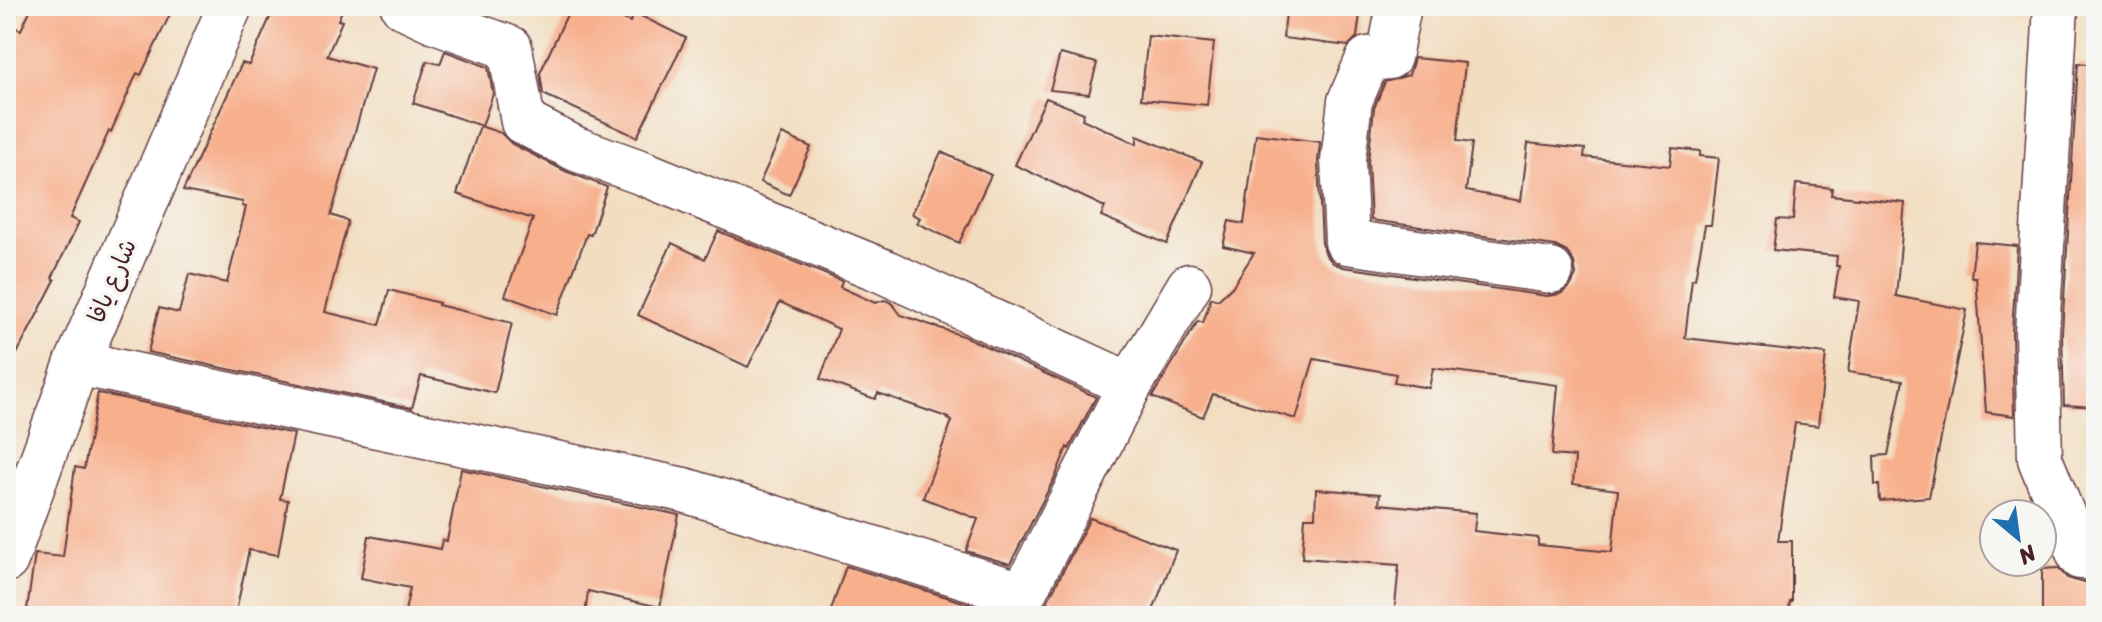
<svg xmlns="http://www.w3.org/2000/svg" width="2102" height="622" font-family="Sriracha,'Playpen Sans Arabic',sans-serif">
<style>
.building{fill:#f7af8c}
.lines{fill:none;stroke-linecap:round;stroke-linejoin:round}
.minor-casing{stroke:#633c41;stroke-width:47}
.minor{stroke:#fff;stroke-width:44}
.labels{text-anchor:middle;stroke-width:7;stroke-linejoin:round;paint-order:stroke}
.street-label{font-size:24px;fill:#4a1f2b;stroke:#f6f6f2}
</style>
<rect width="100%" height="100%" fill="#f6f6f2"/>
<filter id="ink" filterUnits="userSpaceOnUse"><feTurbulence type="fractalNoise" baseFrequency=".0125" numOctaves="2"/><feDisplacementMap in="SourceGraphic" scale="16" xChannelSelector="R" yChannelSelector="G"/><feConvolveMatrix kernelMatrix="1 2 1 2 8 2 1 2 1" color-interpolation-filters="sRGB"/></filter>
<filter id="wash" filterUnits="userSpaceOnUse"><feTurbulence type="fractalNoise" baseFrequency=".006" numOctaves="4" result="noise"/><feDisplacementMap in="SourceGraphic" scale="32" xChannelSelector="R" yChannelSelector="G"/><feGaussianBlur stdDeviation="1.8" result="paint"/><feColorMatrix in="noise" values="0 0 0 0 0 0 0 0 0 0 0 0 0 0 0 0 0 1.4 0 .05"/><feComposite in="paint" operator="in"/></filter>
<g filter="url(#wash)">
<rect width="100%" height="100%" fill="#f2ddc0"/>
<g id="blocks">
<g class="building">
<polygon points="32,6 174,6 141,75 137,73 111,132 109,131 70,218 79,222 52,278 55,280 6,375 6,45 14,27 21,30"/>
<polygon points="275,6 344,6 338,20 342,21 327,56 373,69 331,215 348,221 325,312 380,325 389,290 439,303 438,305 512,323 495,393 421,376 412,408 148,352 159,308 179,313 189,274 227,283 246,207 242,206 243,202 183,191 242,63 249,65"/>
<polygon points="571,6 595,6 630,22 635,13 686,38 637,137 543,94 540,73"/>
<polygon points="1287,6 1361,6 1357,37 1348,46 1283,38"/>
<polygon points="1148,36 1214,43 1207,105 1141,99"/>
<polygon points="445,51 488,67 493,94 482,126 413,103 427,61 440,64"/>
<polygon points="1060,54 1097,63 1089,94 1050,90"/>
<polygon points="1414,58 1465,63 1457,141 1472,143 1466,191 1521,201 1528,143 1585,149 1584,157 1670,166 1672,148 1700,151 1700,156 1719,158 1711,225 1705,225 1695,279 1692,279 1685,338 1826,354 1818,426 1795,423 1778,541 1792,541 1792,602 1790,602 1788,616 1591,616 1523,610 1522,616 1394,616 1399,565 1302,558 1305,517 1315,517 1316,489 1380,494 1379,504 1476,513 1474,531 1538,538 1538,545 1612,552 1618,490 1573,484 1575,457 1552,455 1558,385 1433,368 1429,388 1394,382 1396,374 1314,359 1296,419 1213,394 1203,417 1152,397 1198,321 1203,323 1211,298 1218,300 1232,287 1254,253 1223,246 1229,221 1244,224 1256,134 1320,142 1318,162 1322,243 1326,255 1333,263 1343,267 1547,296 1560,294 1570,287 1576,275 1574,262 1567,252 1555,246 1371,220 1368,162 1374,108 1385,82 1409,75"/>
<polygon points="2078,63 2096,65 2096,407 2064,405 2062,333"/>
<polygon points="1046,98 1084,113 1082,119 1137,144 1137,136 1202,162 1167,244 1101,216 1105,207 1015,165"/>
<polygon points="480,126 501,133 512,144 565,171 607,187 591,235 587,234 557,315 505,296 533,219 457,194"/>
<polygon points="782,134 811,147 789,195 760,182"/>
<polygon points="941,152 991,175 959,243 917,223 920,218 912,214"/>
<polygon points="1796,184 1832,188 1831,195 1905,203 1896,296 1967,310 1929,497 1880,501 1879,485 1875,485 1874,456 1888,455 1903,380 1848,372 1859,301 1834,297 1839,266 1836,266 1837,256 1773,250 1777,219 1793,220"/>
<polygon points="718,231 842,281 840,287 875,303 885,300 892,303 901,315 966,337 1096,397 1069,449 1067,447 1056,475 1010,564 966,551 978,519 923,498 952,421 948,419 949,418 878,393 875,399 820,379 839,329 780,302 748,367 638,315 672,243 705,259"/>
<polygon points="1975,242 2017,246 2012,333 2014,416 1986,412 1976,277 1971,277"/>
<polygon points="98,393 294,434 280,499 288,500 278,555 249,550 235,616 26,616 35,554 63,557 75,467 84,469"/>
<polygon points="461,469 679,515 660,607 588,591 585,616 404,616 410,588 361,578 369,536 440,549 442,540 447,541"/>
<polygon points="1090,518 1176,550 1151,616 1040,616"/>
<polygon points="846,566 989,610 987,616 829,616"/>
<polygon points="2058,568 2067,578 2080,582 2096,582 2096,616 2042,616 2042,569"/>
</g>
</g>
</g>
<g filter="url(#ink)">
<use href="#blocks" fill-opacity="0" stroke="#633c41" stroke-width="2"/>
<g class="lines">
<g class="minor-casing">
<g id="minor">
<polyline points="403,6 435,21 510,48 523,122 576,149 643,173 883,271 1130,385 1012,616"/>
<polyline points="1399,6 1389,57 1368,59 1350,101 1343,161 1347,242 1551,271"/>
<polyline points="2056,6 2037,333 2040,459 2080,557 2096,557"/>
<polyline points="77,363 684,490 1022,594"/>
<polyline points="1130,385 1189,286"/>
<polyline points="6,560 77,363 230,6"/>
</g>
</g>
<use href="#minor" class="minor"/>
</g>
</g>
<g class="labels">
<g class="street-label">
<text transform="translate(112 281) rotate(-67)" y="8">شارع يافا</text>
</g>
</g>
<rect width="2102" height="622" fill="none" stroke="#f6f6f2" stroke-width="32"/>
<g transform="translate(2018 538) rotate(151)"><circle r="38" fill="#f6f6f2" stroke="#b1a0a2" stroke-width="2"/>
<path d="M0-6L14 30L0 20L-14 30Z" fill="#1f6fb2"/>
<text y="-12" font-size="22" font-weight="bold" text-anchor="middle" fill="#4a1f2b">N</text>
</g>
</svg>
